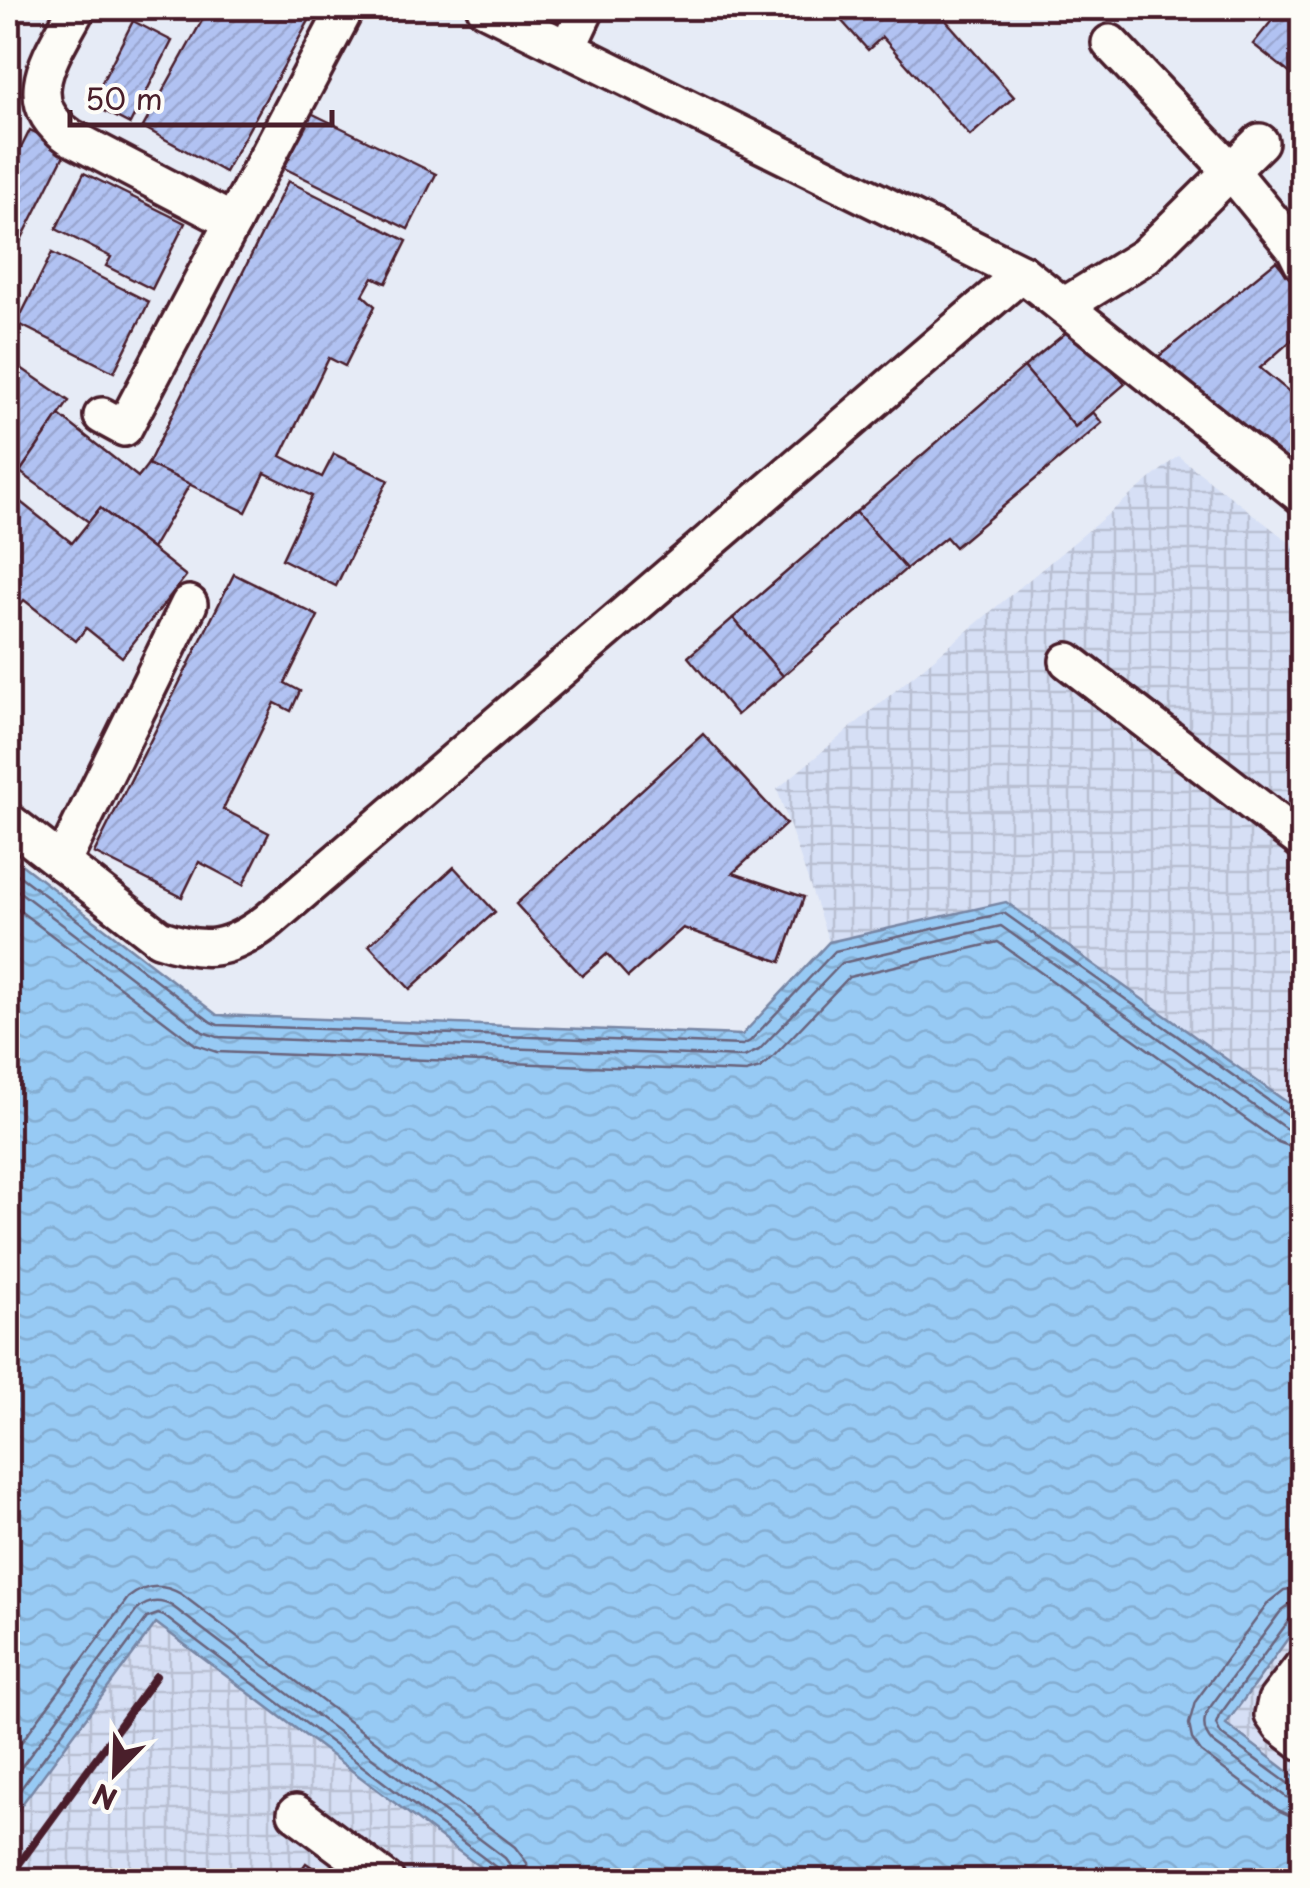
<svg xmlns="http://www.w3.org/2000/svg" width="1310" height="1888" font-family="'Playpen Sans',sans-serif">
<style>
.industrial{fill:url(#industrial-grid)}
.water{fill:url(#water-waves);stroke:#7886a4;stroke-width:2.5}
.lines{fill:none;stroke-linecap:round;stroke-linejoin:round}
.shore{stroke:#69637b;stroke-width:2.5}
.building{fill:url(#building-hatch);stroke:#4a1f2b;stroke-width:2.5}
.minor-casing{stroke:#4a1f2b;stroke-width:42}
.minor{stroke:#fdfcf7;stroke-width:35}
.rail{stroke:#4a1f2b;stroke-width:8}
</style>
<defs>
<pattern id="industrial-grid" width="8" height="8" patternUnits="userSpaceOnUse" patternTransform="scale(2.5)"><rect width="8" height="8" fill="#d6dff5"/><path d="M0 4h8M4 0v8" fill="none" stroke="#b9bfd2"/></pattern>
<pattern id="water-waves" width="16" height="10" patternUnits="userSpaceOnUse" patternTransform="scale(2.5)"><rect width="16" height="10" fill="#97caf4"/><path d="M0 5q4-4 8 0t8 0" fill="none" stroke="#84add1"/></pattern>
<pattern id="building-hatch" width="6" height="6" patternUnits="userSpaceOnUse" patternTransform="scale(2.5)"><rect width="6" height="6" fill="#b1c2f2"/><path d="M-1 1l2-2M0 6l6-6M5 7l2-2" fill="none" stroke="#9aa6d0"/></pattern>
</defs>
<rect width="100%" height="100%" fill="#e6ebf6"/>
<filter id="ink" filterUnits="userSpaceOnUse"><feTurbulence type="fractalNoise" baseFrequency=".01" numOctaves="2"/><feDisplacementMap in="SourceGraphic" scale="20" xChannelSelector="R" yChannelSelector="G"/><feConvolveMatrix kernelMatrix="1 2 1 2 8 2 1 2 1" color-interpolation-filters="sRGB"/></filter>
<g filter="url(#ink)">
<g class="industrial">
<polygon points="1178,456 1302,552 1302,1113 1006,902 829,942 777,789"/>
<polygon points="1302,1619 1302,1782 1225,1724"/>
<polygon points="156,1623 497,1880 8,1880 8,1823"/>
</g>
<polygon class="water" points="8,854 217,1015 742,1035 829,942 1006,902 1302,1113 1302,1619 1226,1724 1302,1782 1302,1880 497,1880 156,1623 8,1823"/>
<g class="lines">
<g class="shore">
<polyline points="8,867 211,1022 218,1025 743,1045 750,1041 835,951 1004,913 1293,1118 1302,1120"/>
<polyline points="8,883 203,1032 217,1037 744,1057 759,1050 842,963 1001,926 1285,1128 1302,1133"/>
<polyline points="8,902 196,1045 217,1052 746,1072 760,1068 769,1061 849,977 998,942 1278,1142 1289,1146 1302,1148"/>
<polyline points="1302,1587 1284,1590 1269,1602 1195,1702 1189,1724 1192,1739 1201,1752 1278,1810 1289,1815 1302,1816"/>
<path d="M1302 1602 1290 1604 1281 1611 1208 1710C1202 1722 1203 1733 1213 1743L1286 1797 1302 1801"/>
<polyline points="1302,1615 1296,1615 1290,1619 1219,1716 1216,1724 1221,1734 1293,1787 1302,1789"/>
<path d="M8 1760 128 1598C145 1584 162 1583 181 1594L515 1847 527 1863 529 1880"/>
<path d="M8 1785 137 1610C148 1600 159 1599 172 1606L505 1858 513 1869 514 1880"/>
<polyline points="8,1806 147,1618 158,1614 164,1616 497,1868 501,1873 502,1880"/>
</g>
</g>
<g class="building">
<polygon points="209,8 316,8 225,172 143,127"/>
<polygon points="830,8 935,8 1014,97 970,136 882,37 868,50"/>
<polygon points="1282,8 1302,8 1302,83 1253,44"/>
<polygon points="133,21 172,41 130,124 91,104"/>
<polygon points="311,113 436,174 408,229 284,168"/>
<polygon points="30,130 67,149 8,266 8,174"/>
<polygon points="84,173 185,223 152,289 106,266 111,257 56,229"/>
<polygon points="288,181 407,241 386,283 373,277 363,295 375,306 345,366 329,358 281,456 322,477 334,454 388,480 336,586 282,559 312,496 265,473 246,512 148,464"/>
<polygon points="52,253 149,302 114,372 17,323"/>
<polygon points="1276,261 1302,293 1302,331 1260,368 1302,402 1302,472 1158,357"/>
<polygon points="1074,326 1125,384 1075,427 1024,367"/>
<polygon points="8,359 69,401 20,472 8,463"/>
<polygon points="1024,367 1075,427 1093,412 1102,423 955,547 946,537 906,569 856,512"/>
<polygon points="59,415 138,477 148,464 190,484 152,549 100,508 89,522 20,472"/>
<polygon points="8,492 72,543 100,508 186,576 122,657 86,628 76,641 24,600 8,620"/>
<polygon points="856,512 906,569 783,676 733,618"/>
<polygon points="234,574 318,616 285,683 300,691 291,711 275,703 223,809 269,833 243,885 199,862 182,897 94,853"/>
<polygon points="733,618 783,676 737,715 688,657"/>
<polygon points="703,734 786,824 733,873 804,897 781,962 683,928 628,977 607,954 582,976 516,904"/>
<polygon points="454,867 495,912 410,989 369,945"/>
<polygon points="306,1863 331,1880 294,1880"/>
</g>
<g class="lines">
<g class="minor-casing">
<g id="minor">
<path d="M77 8C54 53 15 100 70 137L233 222"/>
<polyline points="485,8 1022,273 1302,496"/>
<polyline points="1110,43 1231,171 1295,249 1302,263"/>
<polyline points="568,47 586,9 583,8"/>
<polyline points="1064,306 1145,256 1260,142"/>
<polyline points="102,416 124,428 346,8"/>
<polyline points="1068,661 1302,841"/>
<path d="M8 821 159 938C205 954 229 951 268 921L1022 273"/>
<polyline points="62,863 189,604"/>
<polyline points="1302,1667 1276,1701 1273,1715 1281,1726 1302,1742"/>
<polyline points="296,1813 386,1880"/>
</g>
</g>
<use href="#minor" class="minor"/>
<polyline class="rail" points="8,1879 156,1676"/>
</g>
</g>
<rect width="1310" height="1888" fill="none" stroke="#fdfcf7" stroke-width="40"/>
<rect x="20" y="20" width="1270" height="1848" fill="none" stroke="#4a1f2b" stroke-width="4" filter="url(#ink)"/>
<g transform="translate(115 1773) rotate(203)" stroke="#fdfcf7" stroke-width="8" paint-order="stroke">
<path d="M0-8L18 38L0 25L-18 38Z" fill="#4a1f2b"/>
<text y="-15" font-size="28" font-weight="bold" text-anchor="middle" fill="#4a1f2b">N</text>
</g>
<path d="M70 110v15h262v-15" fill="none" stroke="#4a1f2b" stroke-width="5"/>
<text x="85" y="110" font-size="30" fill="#4a1f2b" stroke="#fdfcf7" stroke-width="8" paint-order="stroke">50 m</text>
</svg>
